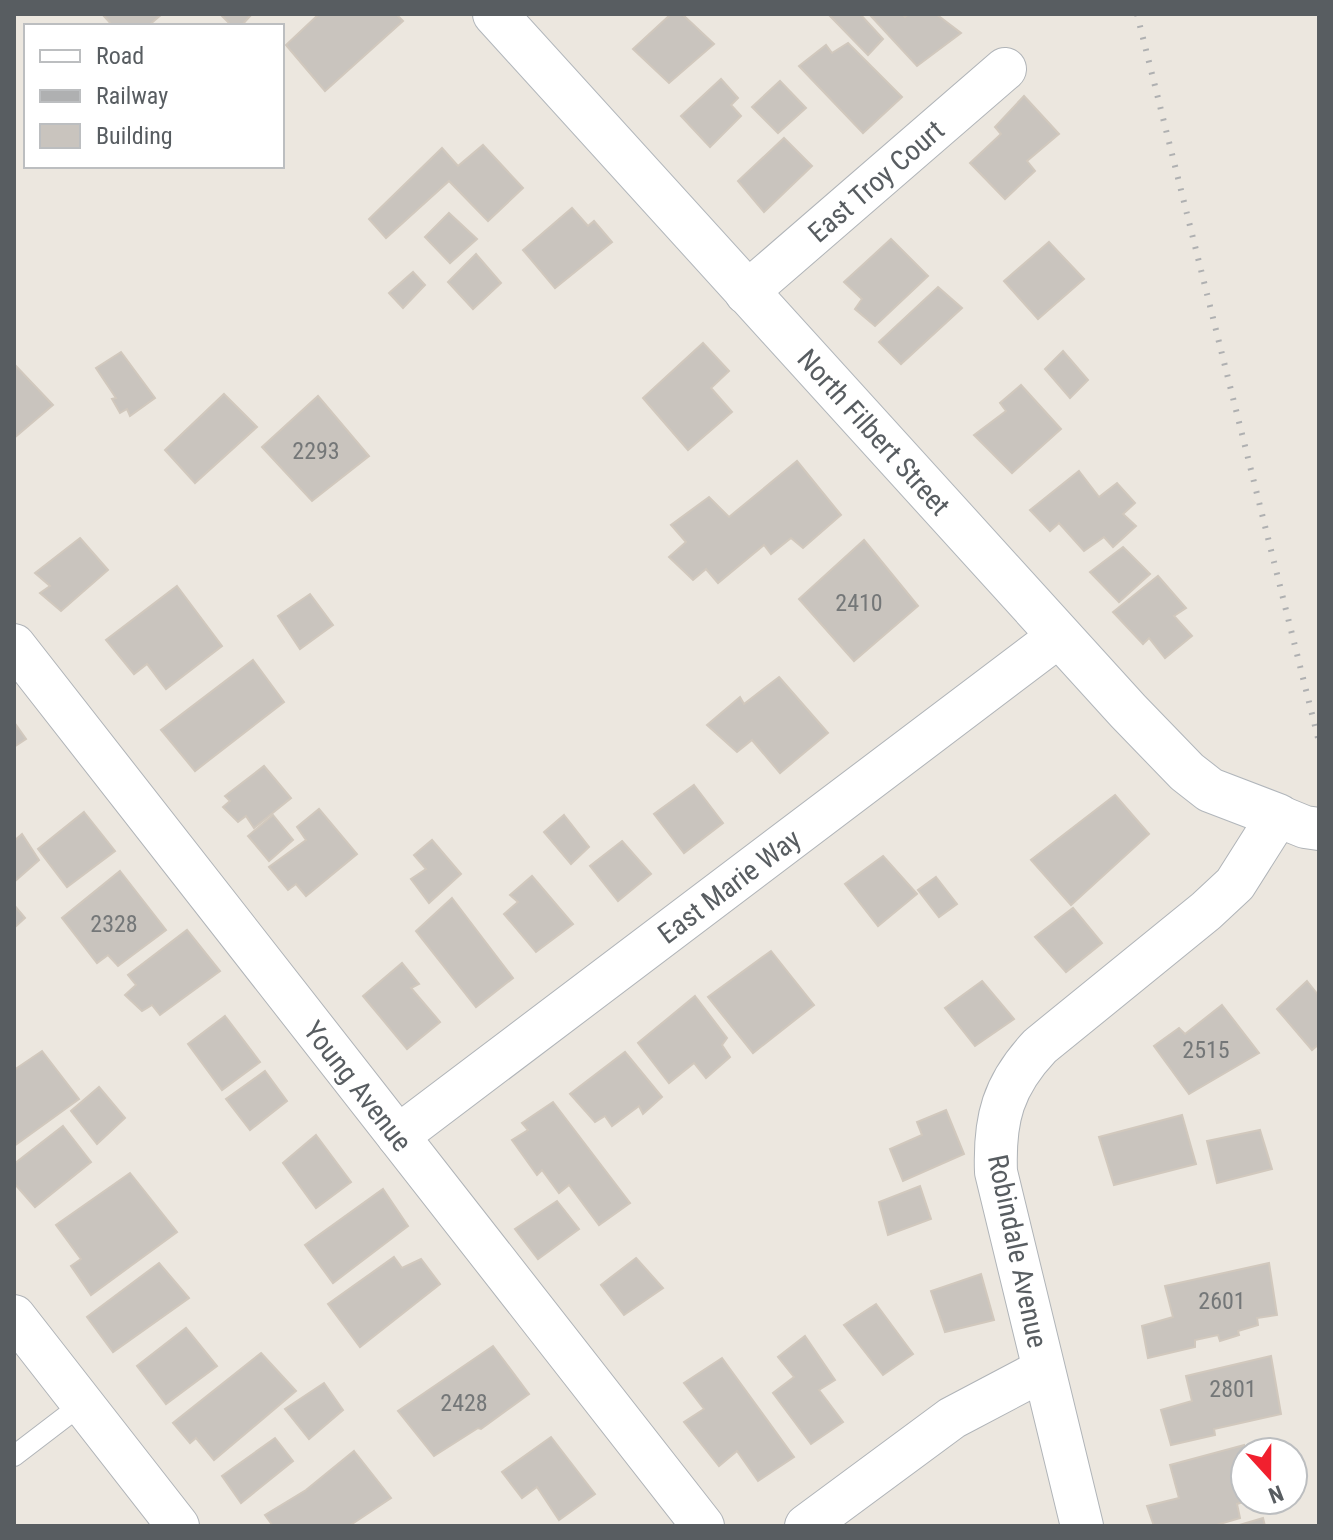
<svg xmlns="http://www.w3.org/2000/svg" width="1333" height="1540" font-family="'Roboto Condensed',sans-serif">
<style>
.building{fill:#c9c4be;stroke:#d1c8bd;stroke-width:2}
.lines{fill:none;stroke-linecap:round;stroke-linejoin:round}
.lane-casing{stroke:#b0b4b8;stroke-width:22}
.street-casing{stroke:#b0b4b8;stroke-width:44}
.secondary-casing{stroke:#b1b6bb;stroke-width:46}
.lane{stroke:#fff;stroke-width:20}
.street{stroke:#fff;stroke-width:42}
.secondary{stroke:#fff;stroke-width:44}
.rail{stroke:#afb0b1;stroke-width:6;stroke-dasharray:2 10;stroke-linecap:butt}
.labels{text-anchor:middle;stroke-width:7;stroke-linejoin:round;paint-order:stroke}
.number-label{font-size:24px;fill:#747778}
.street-label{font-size:28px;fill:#585d61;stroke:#fff}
</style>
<rect width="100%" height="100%" fill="#ece7df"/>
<g class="building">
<polygon points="102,14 162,14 148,26 113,26"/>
<polygon points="220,14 252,14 241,26 232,26"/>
<polygon points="319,14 396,14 403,21 325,91 286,45"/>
<polygon points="671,14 682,14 714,44 669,83 633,49"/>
<polygon points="828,14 860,14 883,39 868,55"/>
<polygon points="869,14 902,14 905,17 909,14 936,14 961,33 917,66"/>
<polygon points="848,43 902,97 863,133 799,66 826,45 832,53"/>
<polygon points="721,79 738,98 731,105 741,116 710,147 681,116"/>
<polygon points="780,81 806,108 778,133 752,107"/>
<polygon points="1024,96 1059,134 1027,161 1035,171 1005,199 970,163 1001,134 995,127"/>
<polygon points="784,138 812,166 764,212 738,181"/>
<polygon points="483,145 523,188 488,221 449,181 386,238 369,219 442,148 458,166"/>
<polygon points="572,208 588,226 594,221 612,242 555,288 523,250"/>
<polygon points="449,213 477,239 450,263 425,237"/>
<polygon points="891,239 928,276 875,326 855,309 862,299 844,282"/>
<polygon points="1049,242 1084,279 1038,319 1004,281"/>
<polygon points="476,254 501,283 473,309 448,282"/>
<polygon points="413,272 425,285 403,308 389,293"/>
<polygon points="938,287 962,308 901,364 879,342"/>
<polygon points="703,343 729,371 711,388 732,412 688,450 643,398"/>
<polygon points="1063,351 1088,380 1070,398 1045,369"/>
<polygon points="121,352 155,398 130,416 127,409 120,413 112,399 116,398 96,368"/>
<polygon points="14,364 53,405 14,438"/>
<polygon points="1021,385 1061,429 1012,473 974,435 1006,411 1000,403"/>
<polygon points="224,394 257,427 195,483 165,450"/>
<polygon points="318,396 369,456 312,501 262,447"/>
<polygon points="797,461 841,515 803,548 791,538 771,554 764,545 718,583 706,569 693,580 669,557 686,542 671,525 709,497 729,517"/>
<polygon points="1079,471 1099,497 1117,483 1135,503 1123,514 1136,526 1113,547 1104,537 1084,551 1059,523 1050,531 1030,510"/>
<polygon points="80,538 108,570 61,611 40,593 50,586 35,573"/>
<polygon points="864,540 918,606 854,661 799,599"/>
<polygon points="1123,547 1150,574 1119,602 1090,572"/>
<polygon points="1158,576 1186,608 1174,616 1192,636 1165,658 1149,638 1143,644 1113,612"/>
<polygon points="177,586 222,646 166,689 147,664 134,674 106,640"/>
<polygon points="310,594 333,625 300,649 278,616"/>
<polygon points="253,660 284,702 195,771 161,730"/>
<polygon points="779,677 828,733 780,773 752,740 737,752 707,725 740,697 744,704"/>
<polygon points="14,722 26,739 14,747"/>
<polygon points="264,766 291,798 254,828 246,816 238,822 223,807 230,801 225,796"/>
<polygon points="694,785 723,823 684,853 654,814"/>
<polygon points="1115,795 1149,834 1071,905 1031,860"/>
<polygon points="319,809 357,854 306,896 296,884 288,890 269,867 306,840 297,827"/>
<polygon points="84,812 115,851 67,887 38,849"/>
<polygon points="273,815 293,840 269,861 248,836"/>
<polygon points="564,815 589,847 571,864 544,832"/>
<polygon points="22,834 39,860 14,882 14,841"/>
<polygon points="432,840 461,874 429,903 411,879 426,869 414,855"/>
<polygon points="622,841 651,874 618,901 590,866"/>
<polygon points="883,856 917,894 878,926 845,884"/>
<polygon points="120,871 166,930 118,966 108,955 97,963 62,918"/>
<polygon points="532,876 573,924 536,952 504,914 518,902 510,895"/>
<polygon points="936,877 957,904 939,917 918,890"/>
<polygon points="452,898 513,978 476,1007 416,931"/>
<polygon points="14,905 25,918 14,928"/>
<polygon points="1073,908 1102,943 1066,972 1035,937"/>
<polygon points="187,930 220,971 160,1015 152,1005 142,1011 125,995 136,985 128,975"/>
<polygon points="771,951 814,1005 753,1053 708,997"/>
<polygon points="402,963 419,984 411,988 440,1022 407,1049 363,996"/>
<polygon points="982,981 1014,1019 975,1046 945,1008"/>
<polygon points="1307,981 1319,996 1319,1044 1312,1050 1277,1009"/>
<polygon points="695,996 727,1038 722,1045 730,1057 706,1078 694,1063 669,1083 638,1043"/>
<polygon points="1222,1005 1259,1053 1189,1094 1154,1046 1179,1028 1185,1034"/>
<polygon points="225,1016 260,1062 222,1090 188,1044"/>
<polygon points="42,1051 79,1099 14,1146 14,1070"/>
<polygon points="625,1052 662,1097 643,1114 639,1106 612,1126 605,1116 595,1122 570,1094"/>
<polygon points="265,1071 287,1101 250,1130 226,1099"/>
<polygon points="99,1087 125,1118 97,1144 71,1111"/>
<polygon points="553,1102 630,1203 599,1225 569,1185 559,1193 542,1170 537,1175 512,1140 528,1130 522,1123"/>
<polygon points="946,1110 964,1154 903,1181 890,1149 922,1135 917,1122"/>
<polygon points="1182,1115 1196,1164 1114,1185 1099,1137"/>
<polygon points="63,1126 91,1162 35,1207 14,1183 14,1164"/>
<polygon points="1260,1130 1272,1169 1217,1183 1207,1141"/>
<polygon points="316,1135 351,1182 316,1208 283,1163"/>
<polygon points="130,1173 177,1232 91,1295 71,1266 81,1259 56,1225"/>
<polygon points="920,1186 931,1219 888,1235 879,1202"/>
<polygon points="383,1189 408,1226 333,1283 305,1245"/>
<polygon points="557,1201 579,1229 538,1259 515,1229"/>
<polygon points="394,1257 402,1268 421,1259 440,1284 360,1347 328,1304"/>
<polygon points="636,1258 663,1288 624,1315 601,1285"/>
<polygon points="159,1263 189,1298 113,1352 87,1317"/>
<polygon points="1269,1263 1277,1315 1257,1318 1258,1325 1238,1331 1239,1335 1220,1341 1218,1335 1195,1340 1195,1347 1148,1358 1142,1326 1173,1317 1165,1286"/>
<polygon points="981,1274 994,1320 945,1332 931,1291"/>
<polygon points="876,1304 913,1354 883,1375 844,1325"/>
<polygon points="186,1328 217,1366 166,1404 137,1366"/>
<polygon points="805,1336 835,1380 819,1390 843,1422 811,1444 773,1393 794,1377 778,1357"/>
<polygon points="493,1346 529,1394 481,1429 478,1428 434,1456 398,1411"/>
<polygon points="261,1353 296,1391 214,1460 196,1438 190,1443 173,1423"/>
<polygon points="1271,1356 1281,1414 1214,1429 1215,1435 1171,1445 1161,1410 1192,1401 1186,1376"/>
<polygon points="722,1358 794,1457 758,1481 737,1451 719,1466 684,1422 704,1409 684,1383"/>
<polygon points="324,1383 343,1410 309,1439 285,1409"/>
<polygon points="551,1437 595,1494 559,1520 537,1487 522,1498 502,1472"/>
<polygon points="275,1438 293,1461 241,1503 222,1476"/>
<polygon points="1244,1445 1245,1500 1249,1500 1237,1504 1240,1518 1213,1526 1154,1526 1147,1506 1179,1498 1170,1465"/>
<polygon points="354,1451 391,1498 349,1526 273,1526 265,1515 306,1490"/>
<polygon points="1263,1518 1265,1526 1236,1526"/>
</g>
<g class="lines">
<g class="lane-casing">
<polyline id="lane" points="14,1456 82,1404"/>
</g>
<g class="street-casing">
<g id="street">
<polyline points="746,293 1005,69"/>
<polyline points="14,645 703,1526"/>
<polyline points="398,1136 1059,636"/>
<polyline points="14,1316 178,1526"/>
<polyline points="806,1526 952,1418 1043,1370"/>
<path d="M1082 1526 996 1172C994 1119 1003 1085 1040 1046L1206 911 1235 884 1278 816 1305 827 1319 829"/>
</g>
</g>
<g class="secondary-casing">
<polyline id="secondary" points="495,14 1128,711 1187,772 1210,790 1278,816"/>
</g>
<use href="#lane" class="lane"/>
<use href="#street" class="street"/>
<use href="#secondary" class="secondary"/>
<polyline class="rail" points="1137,14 1319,742"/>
</g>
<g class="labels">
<g class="number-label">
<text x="316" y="459">2293</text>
<text x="859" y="611">2410</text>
<text x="114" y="932">2328</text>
<text x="1206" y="1058">2515</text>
<text x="1222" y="1309">2601</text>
<text x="1233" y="1397">2801</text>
<text x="464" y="1411">2428</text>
</g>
<g class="street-label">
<text transform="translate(876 181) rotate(-41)" y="10">East Troy Court</text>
<text transform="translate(874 432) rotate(48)" y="10">North Filbert Street</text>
<text transform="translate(729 886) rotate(-37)" y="10">East Marie Way</text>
<text transform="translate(358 1086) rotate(52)" y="10">Young Avenue</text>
<text transform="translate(1018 1251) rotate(78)" y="10">Robindale Avenue</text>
</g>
</g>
<rect width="1333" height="1540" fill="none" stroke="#585d61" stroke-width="32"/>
<rect x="24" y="24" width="260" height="144" fill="#ffffff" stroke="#bcbec0" stroke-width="2"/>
<rect x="40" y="50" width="40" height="12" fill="#ffffff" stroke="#bcbec0" stroke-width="2"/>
<text x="96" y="64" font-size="24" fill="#585d61">Road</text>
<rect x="40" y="90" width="40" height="12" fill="#afb0b1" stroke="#bcbec0" stroke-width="2"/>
<text x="96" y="104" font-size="24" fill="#585d61">Railway</text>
<rect x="40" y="124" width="40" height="24" fill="#c9c4be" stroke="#bcbec0" stroke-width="2"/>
<text x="96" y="144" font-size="24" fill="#585d61">Building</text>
<g transform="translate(1269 1476) rotate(159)"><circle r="38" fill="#ffffff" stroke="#bcbec0" stroke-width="2"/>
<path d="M0-6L14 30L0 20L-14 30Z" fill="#f1202e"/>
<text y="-12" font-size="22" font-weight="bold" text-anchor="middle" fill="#585d61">N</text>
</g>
</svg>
